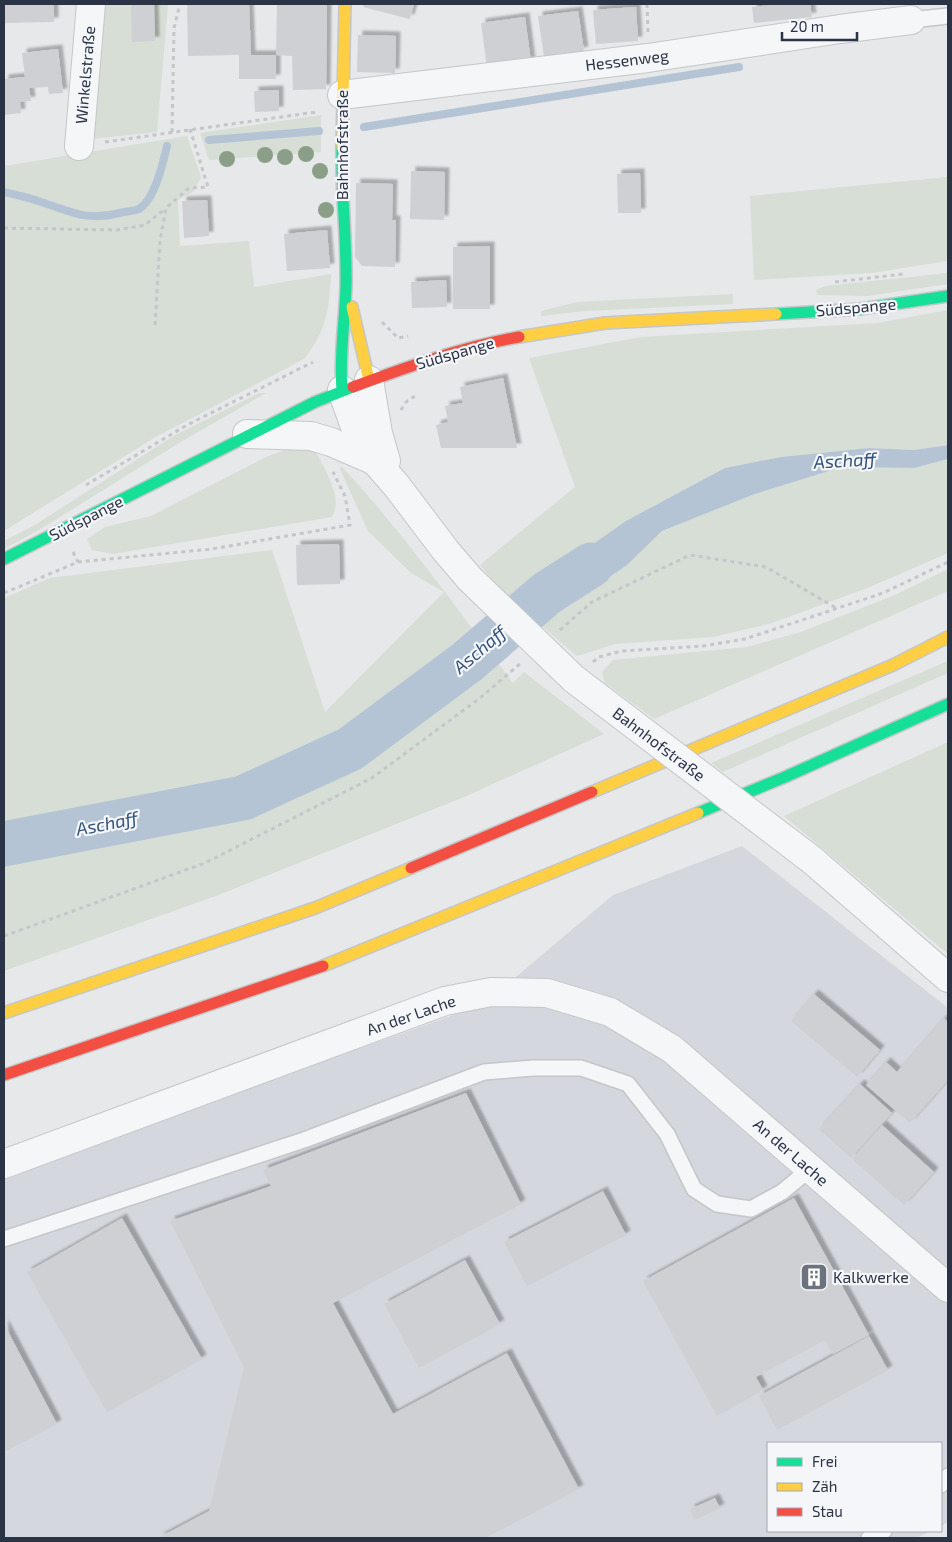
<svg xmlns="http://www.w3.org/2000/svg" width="952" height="1542" font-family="'Exo 2',sans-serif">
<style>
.built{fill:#d4d7dd}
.green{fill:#d6ded6}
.water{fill:#b4c4d5}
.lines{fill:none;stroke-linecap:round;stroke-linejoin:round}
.stream{stroke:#b4c4d5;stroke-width:8}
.river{stroke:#b4c4d5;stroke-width:45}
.building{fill:#ced0d3;filter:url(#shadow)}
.lane-casing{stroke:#c4c6c8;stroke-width:18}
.street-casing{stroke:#c4c6c8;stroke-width:30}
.fast-casing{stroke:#c4c6c8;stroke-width:14}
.slow-casing{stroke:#c4c6c8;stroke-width:14}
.jam-casing{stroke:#c4c6c8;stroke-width:14}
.path{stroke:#c5c6ca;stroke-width:3;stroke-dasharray:4 4;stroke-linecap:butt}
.lane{stroke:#f5f6f7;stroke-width:15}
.street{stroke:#f5f6f7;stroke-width:28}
.fast{stroke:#16e098;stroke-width:11}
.slow{stroke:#ffcf43;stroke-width:11}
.jam{stroke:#f24e42;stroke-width:11}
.street-bridge-casing{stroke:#c4c6c8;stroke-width:30;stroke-linecap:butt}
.street-bridge{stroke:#f5f6f7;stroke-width:28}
.tree{fill:#8a9e88}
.labels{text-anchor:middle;stroke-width:4.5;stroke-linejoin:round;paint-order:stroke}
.street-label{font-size:16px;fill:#2b3445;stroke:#f4f6f9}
.poi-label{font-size:16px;fill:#2b3445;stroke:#f4f6f9;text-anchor:start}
.water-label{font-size:18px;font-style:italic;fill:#34527a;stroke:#f4f6f9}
</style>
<defs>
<filter id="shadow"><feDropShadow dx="4.5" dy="-4.5" stdDeviation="1" flood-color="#0004"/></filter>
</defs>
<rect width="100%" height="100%" fill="#e6e8ea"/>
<polygon class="built" points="742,846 948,1008 948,1522 941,1526 941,1443 768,1443 768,1531 931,1531 916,1538 4,1538 4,1176 484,1004 613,895"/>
<g class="green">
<polygon points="106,4 180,4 168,5 157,132 92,139"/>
<polygon points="321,115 321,152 209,160 200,133"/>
<path d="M187 136 201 177 194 191 178 200 180 246 249 241 254 287 331 274C329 310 327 330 304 359L154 438 4 531V166Z"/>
<polygon points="948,177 948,261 871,273 754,280 750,196"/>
<polygon points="948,273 948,284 868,296 818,295 816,290 825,286"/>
<polygon points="733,294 733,304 585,311 541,316 541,311 577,302"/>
<polygon points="948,310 948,445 914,450 869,448 781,457 725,468 627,565 662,531 755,494 842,467 914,468 948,459 948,553 870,587 772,623 713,637 615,644 577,656 503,593 480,565 575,487 529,358 641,337 877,323"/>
<polygon points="259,393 266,393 179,443 39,530 4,549 4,541 35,525 175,435"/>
<path d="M293 447 315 450C324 470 344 496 332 517L113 554 92 550 87 539 105 527 151 516 266 457Z"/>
<path d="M341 466C404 533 457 609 513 683L524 672 604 734 462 798 216 896 4 971V598L50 578 272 550 325 712 444 592 411 573 368 531 340 469Z"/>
<polygon points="948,569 948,591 654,719 605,683 602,672 613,660 747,647 801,632 895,595"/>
<polygon points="948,661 948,673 723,772 711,763"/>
<polygon points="948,742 948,954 784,816"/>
</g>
<polygon class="water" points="948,445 948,459 914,468 842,467 755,494 662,531 627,565 558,612 526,591 626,521 725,468 781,457 869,448 914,450"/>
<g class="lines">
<g class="stream">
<polyline points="364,127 739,67"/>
<polyline points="209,140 319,131"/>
<path d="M4 192C15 195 27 197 38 201 73 212 84 222 124 212 128 211 135 211 139 209 155 199 163 163 167 146"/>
</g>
<polyline class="river" points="4,844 243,798 350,749 467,662 547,593 591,565"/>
</g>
<g class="building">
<polygon points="4,4 54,4 54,22 4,23"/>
<polygon points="131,4 154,4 155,41 132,42"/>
<polygon points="187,4 249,4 251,55 276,55 276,79 239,79 239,55 188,56"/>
<polygon points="277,4 327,4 326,89 293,90 292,56 276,55"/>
<polygon points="364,4 414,4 410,19 363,7"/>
<polygon points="781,4 810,4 812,17 754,23 752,7"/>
<polygon points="636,7 638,41 596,44 593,10"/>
<polygon points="578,11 584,51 544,57 538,16"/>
<polygon points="525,17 531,62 487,67 481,23"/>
<polygon points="358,35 396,36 395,73 357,72"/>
<polygon points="58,49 63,93 49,94 48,87 29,88 31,101 20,102 21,113 4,115 4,79 25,77 22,53"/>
<polygon points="279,90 279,111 255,112 254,91"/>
<polygon points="411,171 445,172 444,220 410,219"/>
<polygon points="640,173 641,213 618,213 617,174"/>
<polygon points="356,183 393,184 392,220 396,220 395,267 362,266 355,257"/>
<polygon points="207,200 209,236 184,238 182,201"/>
<polygon points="327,230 330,268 287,271 284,234"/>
<polygon points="490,246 490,309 453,309 453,247"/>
<polygon points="446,280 447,307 412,308 411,282"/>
<polygon points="503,378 517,448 441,448 436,425 448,422 445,406 463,403 460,387"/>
<polygon points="339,544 340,584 297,585 296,545"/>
<polygon points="814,994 880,1050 857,1077 791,1021"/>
<polygon points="944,1018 948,1022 948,1080 910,1123 866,1085 886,1062 897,1072"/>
<polygon points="860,1084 892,1113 851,1158 819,1129"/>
<polygon points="466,1093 521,1204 333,1303 393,1414 507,1353 579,1489 485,1538 158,1538 209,1511 244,1367 170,1221 271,1186 263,1170"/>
<polygon points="882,1125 934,1172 904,1205 852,1159"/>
<polygon points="603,1191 626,1235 527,1286 504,1242"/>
<polygon points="794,1198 869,1335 833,1354 825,1340 756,1377 763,1390 717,1416 643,1281"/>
<polygon points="122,1218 202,1359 107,1412 27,1272"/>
<polygon points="465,1260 500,1324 419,1368 384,1304"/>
<polygon points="4,1324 57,1424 4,1452"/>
<polygon points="869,1336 888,1370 777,1430 759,1396"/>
<polygon points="715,1498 720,1508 694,1520 690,1509"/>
</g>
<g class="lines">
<g class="lane-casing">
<g id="lane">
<polyline points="911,20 948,16"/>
<polyline points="4,1239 304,1140 484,1072 533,1068 581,1068 628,1084 667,1134 694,1189 717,1204 751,1209 782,1192 810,1169"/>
<polyline points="941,1485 948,1476"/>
<polyline points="869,1538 884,1531"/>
</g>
</g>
<g class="street-casing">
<g id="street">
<polyline points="342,95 648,58 840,29 911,20"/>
<polyline points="79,146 91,4"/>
<polyline points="369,380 378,433 386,461"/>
<polyline points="342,390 354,424 375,461 396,485 446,551 470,579"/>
<polyline points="247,434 311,436 331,442 375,461"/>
<polyline points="812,860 948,978"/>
<polyline points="4,1164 445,1001 491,992 547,993 610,1012 672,1049 948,1288"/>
</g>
</g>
<g class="fast-casing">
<g id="fast">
<path d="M342 147C341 194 347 240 346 286 345 321 339 355 342 390"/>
<polyline points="776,314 860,309 948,296"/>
<polyline points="4,559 315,402 353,387"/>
<polyline points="698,813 785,777 948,704"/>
</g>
</g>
<g class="slow-casing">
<g id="slow">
<polyline points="342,147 345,4"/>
<polyline points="352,307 369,380"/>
<polyline points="519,337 605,323 776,314"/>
<polyline points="592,792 893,665 948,637"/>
<polyline points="323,966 698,813"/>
<polyline points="4,1013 315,908 411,868"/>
</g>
</g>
<g class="jam-casing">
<g id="jam">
<path d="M353 387C407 367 462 347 519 337"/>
<polyline points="411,868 592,792"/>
<polyline points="4,1075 323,966"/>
</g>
</g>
<g class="path">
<polyline points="647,4 648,33"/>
<polyline points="172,132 174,28 180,4"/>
<polyline points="105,142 316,112"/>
<polyline points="4,228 117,230 145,225 165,209"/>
<polyline points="835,282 903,274"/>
<polyline points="382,322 398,338 408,336"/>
<polyline points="155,325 160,241 166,208 189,188 208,187 190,129"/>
<polyline points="401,410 406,402 415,396 414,393"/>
<polyline points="86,485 187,425 313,362"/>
<polyline points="73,552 78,562"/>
<polyline points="4,593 78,562 212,549 350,525 345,496 333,472"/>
<polyline points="560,630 592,602 690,555 766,567 838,609"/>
<polyline points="593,662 599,657 621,651 703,646 745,639 883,593 948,562"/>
<polyline points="4,936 205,863 372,778 480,698 521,663"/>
</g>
<use href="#lane" class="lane"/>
<use href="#street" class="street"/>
<use href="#fast" class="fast"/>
<use href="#slow" class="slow"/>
<use href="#jam" class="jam"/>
<g class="street-bridge-casing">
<polyline id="street-bridge" points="470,579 574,679 812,860"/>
</g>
<use href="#street-bridge" class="street-bridge"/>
</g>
<g class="tree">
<circle cx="306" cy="154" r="8"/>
<circle cx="265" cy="155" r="8"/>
<circle cx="285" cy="157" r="8"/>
<circle cx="227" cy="159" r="8"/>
<circle cx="320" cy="171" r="8"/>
<circle cx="326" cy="210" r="8"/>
</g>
<defs>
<g id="building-square" transform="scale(1.4375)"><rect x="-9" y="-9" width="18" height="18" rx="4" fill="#6c737f" stroke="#f4f6f9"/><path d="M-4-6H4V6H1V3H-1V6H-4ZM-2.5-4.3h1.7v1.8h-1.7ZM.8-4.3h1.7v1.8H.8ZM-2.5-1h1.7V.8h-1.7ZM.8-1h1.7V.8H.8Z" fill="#fff"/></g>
</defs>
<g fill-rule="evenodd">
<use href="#building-square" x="814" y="1277"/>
</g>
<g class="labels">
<g class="street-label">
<text transform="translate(627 60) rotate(-7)" y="6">Hessenweg</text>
<text transform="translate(85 75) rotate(-85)" y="6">Winkelstraße</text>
<text transform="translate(342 145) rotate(-90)" y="6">Bahnhofstraße</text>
<text transform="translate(856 307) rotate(-5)" y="6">Südspange</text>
<text transform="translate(455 353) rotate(-16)" y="6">Südspange</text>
<text transform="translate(86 518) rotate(-27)" y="6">Südspange</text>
<text transform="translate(659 744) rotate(37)" y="6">Bahnhofstraße</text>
<text transform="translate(411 1015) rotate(-19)" y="6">An der Lache</text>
<text transform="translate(791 1152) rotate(41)" y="6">An der Lache</text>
</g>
<g class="poi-label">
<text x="833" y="1283">Kalkwerke</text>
</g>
<g class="water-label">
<text transform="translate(845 461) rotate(-3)" y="6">Aschaff</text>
<text transform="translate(480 650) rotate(-40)" y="6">Aschaff</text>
<text transform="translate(107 824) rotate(-11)" y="6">Aschaff</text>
</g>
</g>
<rect width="952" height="1542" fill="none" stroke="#2b3445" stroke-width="10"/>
<rect x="767" y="1442" width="175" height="90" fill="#f4f6f9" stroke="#a4a8b1"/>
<rect x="777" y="1458" width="25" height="8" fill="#16e098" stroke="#a4a8b1"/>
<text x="812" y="1467" font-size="15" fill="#2b3445">Frei</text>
<rect x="777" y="1483" width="25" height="8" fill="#ffcf43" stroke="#a4a8b1"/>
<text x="812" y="1492" font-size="15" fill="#2b3445">Zäh</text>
<rect x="777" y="1508" width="25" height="8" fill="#f24e42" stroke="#a4a8b1"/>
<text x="812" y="1517" font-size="15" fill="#2b3445">Stau</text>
<path d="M782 32v8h75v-8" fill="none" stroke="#2b3445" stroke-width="2.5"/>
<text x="790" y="32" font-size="15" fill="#2b3445" stroke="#f4f6f9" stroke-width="4" paint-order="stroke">20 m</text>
</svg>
